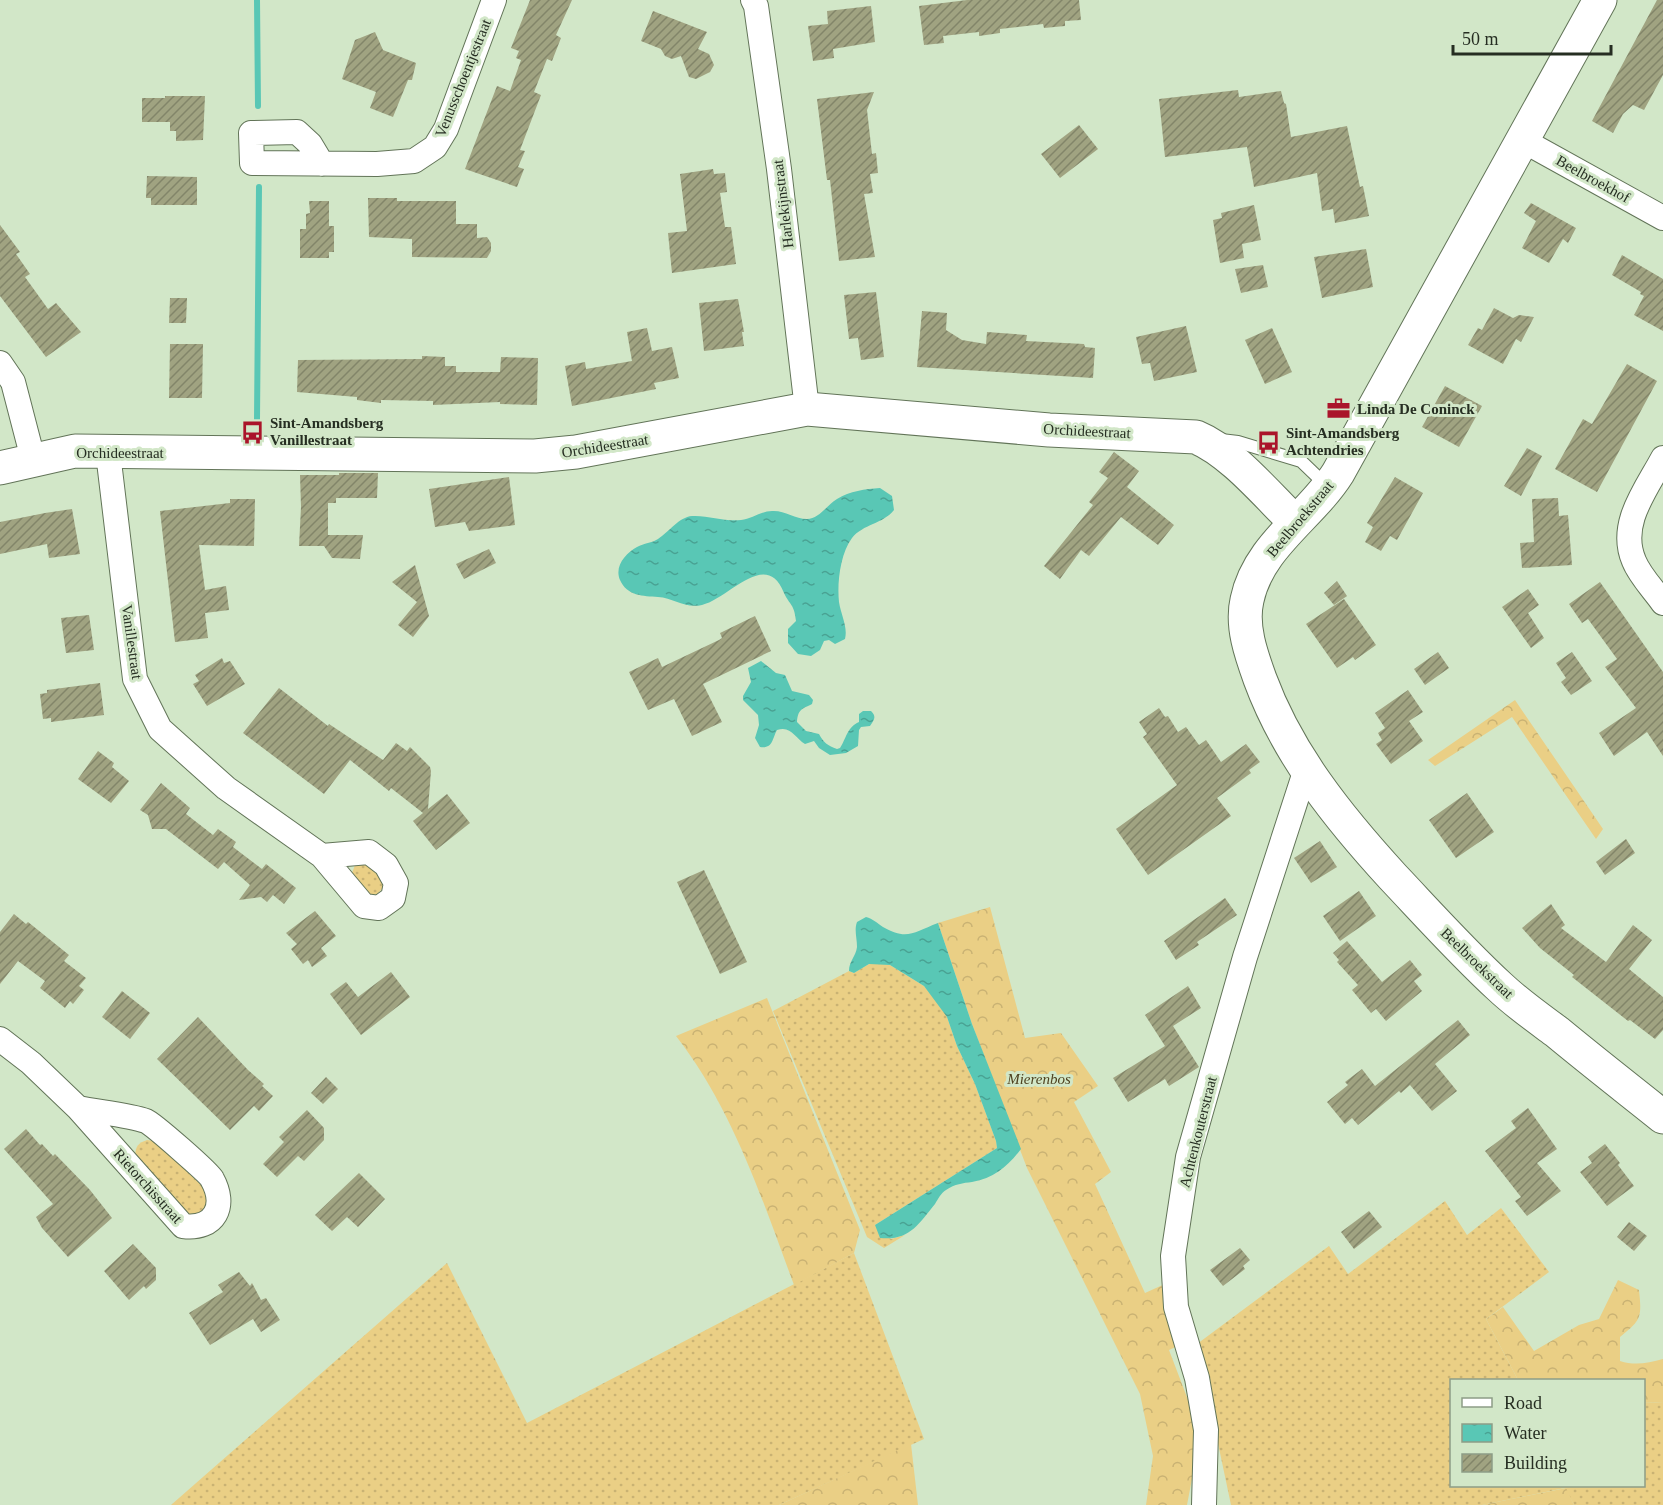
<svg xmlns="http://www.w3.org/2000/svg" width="1663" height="1505" font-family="Georgia,serif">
<defs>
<pattern id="grass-dots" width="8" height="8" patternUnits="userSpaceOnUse" patternTransform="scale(1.5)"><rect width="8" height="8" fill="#eacf85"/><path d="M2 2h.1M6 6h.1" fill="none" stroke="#c9b273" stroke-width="1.8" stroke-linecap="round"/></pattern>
<pattern id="forest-crowns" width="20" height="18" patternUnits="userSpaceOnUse" patternTransform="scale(1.5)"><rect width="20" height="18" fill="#eacf85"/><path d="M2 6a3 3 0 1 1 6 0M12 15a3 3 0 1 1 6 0" fill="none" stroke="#c9b273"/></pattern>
<pattern id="water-ripples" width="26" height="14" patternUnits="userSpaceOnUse" patternTransform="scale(1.5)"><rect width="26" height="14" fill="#59c7b5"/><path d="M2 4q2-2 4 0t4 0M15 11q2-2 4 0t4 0" fill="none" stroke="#49a293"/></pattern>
<pattern id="building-hatch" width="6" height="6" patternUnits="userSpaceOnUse" patternTransform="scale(1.5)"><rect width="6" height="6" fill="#a0a381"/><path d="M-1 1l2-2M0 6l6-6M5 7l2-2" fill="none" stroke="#828569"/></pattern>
</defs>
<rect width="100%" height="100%" fill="#d2e7c8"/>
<g fill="url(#grass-dots)">
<polygon points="363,861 381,877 383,888 377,894 369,895 352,873 355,865"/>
<polygon points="879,963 890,965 924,986 940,1005 947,1017 957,1046 975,1084 996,1141 997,1148 875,1225 891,1239 905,1235 884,1248 867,1237 773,1011 849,971 854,973 869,964"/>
<path d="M 147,1140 L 154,1141 L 161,1146 L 203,1187 L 210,1201 L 201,1214 L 189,1216 L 135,1155 C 136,1146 138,1143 147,1140 Z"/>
<polygon points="1445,1201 1467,1235 1501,1208 1549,1272 1486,1319 1518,1380 1452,1380 1452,1486 1644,1486 1644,1402 1663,1403 1663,1505 1574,1505 1565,1488 1482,1505 1231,1505 1197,1344 1329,1246 1348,1274"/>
<polygon points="854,1253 924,1439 779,1505 171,1505 447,1263 527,1423"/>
</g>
<g fill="url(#forest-crowns)">
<polygon points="1515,700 1603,829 1596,839 1512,717 1435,766 1428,760"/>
<polygon points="990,907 1025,1038 1061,1033 1098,1086 1074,1102 1111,1172 1095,1184 1145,1293 1167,1283 1182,1344 1169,1350 1193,1413 1196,1458 1187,1505 1146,1505 1153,1456 1140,1394 1027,1168 972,1024 938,923"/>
<path d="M 767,998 L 860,1230 L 854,1253 L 794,1285 C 762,1199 733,1109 676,1036 Z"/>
<path d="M 1618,1280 L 1639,1290 C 1642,1318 1641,1320 1620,1337 L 1620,1361 C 1635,1366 1648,1363 1663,1359 L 1663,1403 L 1644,1402 L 1644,1380 L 1518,1380 L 1486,1319 L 1503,1307 L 1534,1351 L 1579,1325 L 1599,1319 Z"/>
<polygon points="911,1444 918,1505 779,1505"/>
<polygon points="1566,1488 1574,1505 1482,1505"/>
</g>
<g fill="url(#water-ripples)">
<path d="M 880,488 L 892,496 L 894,510 C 883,524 863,524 852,538 C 840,554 837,584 839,602 C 841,615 848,627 845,639 L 835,644 L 829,640 L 824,641 L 820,650 L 811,656 L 798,654 L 788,643 L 788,629 L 796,621 C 794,603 790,606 784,593 C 766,548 729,599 702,605 C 685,609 674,598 658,597 C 643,596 627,596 620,580 C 614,566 626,553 637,547 C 644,543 652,543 658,539 C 669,532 679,517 692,516 C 708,515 725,522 741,520 C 752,519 761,511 772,511 C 784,510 795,519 807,519 C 819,519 827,505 837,499 C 850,491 865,489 880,488 Z"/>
<path d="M 761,661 L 776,673 L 785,675 L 792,691 L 809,695 L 813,700 L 812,704 C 802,709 798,709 797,722 L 806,731 L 819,734 C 823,742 828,746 837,749 L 840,748 C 846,739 847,727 859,722 L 859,714 L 863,711 L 871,711 C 877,717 874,720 870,726 L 861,727 L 859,730 L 858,746 L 846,753 L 830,755 L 819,748 L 814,741 L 805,744 C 795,738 791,725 777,730 C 772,739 773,749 760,747 L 755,738 L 759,725 L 758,715 L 743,700 L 743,696 L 751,682 L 748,668 Z"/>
<path d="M 866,917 C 873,919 877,923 883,927 C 907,941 914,932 938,923 L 972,1024 L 1021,1149 C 1008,1166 995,1178 972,1182 C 963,1183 955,1184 946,1190 C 941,1193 938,1199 935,1204 C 918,1225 909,1241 880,1238 L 875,1225 L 997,1148 L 996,1141 L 975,1084 L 957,1046 L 947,1017 L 924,986 L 890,965 L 869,964 L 854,973 L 849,971 C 849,961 856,956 857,947 C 857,938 854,930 857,922 Z"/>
</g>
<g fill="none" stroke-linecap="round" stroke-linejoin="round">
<g stroke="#59c7b5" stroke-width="6">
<polyline points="257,0 258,106"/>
<polyline points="257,420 259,187"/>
</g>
</g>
<g fill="url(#building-hatch)">
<polygon points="530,0 572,0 556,35 561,38 552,61 547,59 534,92 541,95 520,150 525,151 518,167 524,169 517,187 465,169 497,86 510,91 521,60 516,58 519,51 511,48"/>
<polygon points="967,0 1079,0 1081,20 1065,21 1065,26 1044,28 1043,24 1000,29 1000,33 979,36 979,32 943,36 944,43 924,45 919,6"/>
<polygon points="1657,0 1663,0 1663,75 1644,110 1633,105 1623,114 1613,133 1592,121"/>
<polygon points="871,6 875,42 833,49 834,58 813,61 808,26 828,24 827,11"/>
<polygon points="653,11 707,32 698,49 709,54 714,65 710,72 696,79 689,77 681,56 672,59 665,56 661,49 641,41"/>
<polygon points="375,32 383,50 416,63 412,80 408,80 393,117 370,108 376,92 342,79 355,40"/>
<polygon points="1238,90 1239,97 1281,91 1284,103 1286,104 1291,137 1347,126 1360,187 1363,186 1369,216 1335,223 1333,209 1322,211 1317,173 1254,187 1247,147 1165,157 1159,99"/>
<polygon points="874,92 867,110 872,154 876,153 878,173 870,174 873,193 864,194 875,257 839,261 830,180 827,180 817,99"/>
<polygon points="165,96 205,96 203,140 176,141 176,131 170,131 170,122 142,122 142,98 165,98"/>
<polygon points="1079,125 1098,149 1060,178 1041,154"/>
<polygon points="713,169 714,174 725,173 727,192 720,193 725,227 731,227 736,264 672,273 668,233 687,231 680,174"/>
<polygon points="147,176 197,177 197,205 151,205 151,198 146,198"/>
<polygon points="368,198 397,198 397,201 456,201 456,224 477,224 477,238 487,237 491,243 491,251 487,258 412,257 412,239 369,237"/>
<polygon points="309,201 329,201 329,226 334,226 334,252 329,252 329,258 300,258 300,229 306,229 306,214 310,213"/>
<polygon points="1531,203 1576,228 1568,243 1563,239 1549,263 1522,248 1536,221 1524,213"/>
<polygon points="1254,205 1261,240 1242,244 1244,258 1220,263 1213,220 1222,218 1221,213"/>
<polygon points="0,225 20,252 16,254 30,274 25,277 48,309 56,303 81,332 46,357 0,296"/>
<polygon points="1366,249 1373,287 1322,298 1314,257"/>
<polygon points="1622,255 1663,279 1663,331 1634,315 1644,296 1640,294 1641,292 1612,275"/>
<polygon points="1263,265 1268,287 1241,293 1235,269"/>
<polygon points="876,292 884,357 861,360 858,338 849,339 844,295"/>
<polygon points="170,298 187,298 186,323 169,323"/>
<polygon points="738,299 744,332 742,332 744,346 704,351 699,303"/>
<polygon points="1494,308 1513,318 1519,315 1534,317 1521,342 1516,339 1503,364 1468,345 1478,328 1482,330"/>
<polygon points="922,311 947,313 946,330 962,340 986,344 987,332 1027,335 1026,341 1084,344 1085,347 1095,348 1093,378 917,367"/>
<polygon points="1186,326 1197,372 1154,381 1150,363 1142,364 1136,337"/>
<polygon points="647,328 652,351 672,347 679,378 654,383 656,389 572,406 565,366 585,362 586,369 632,361 627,332"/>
<polygon points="1272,328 1292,372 1265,384 1245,340"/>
<polygon points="170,344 203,344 202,398 169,398"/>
<polygon points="422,356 445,357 445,366 456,366 456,372 500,372 501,357 538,358 537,405 500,404 500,402 433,405 433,401 381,400 381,403 357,400 357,397 297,392 298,360 422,359"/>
<polygon points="1627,364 1657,381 1597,492 1555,469 1583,419 1592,424"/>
<polygon points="1445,386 1482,406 1459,447 1422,427"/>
<polygon points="1527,448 1542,456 1521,496 1504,486"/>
<polygon points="1114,452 1139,471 1127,487 1174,525 1158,545 1121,517 1089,556 1081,550 1060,579 1044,566 1093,505 1089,502 1108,478 1099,472"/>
<polygon points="339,473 378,473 377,498 336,498 336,503 328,503 328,535 363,535 360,559 332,558 324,546 299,546 301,507 300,475 339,475"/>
<polygon points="509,477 515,525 469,531 465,522 435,527 429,489"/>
<polygon points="1395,477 1423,493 1397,540 1390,536 1381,551 1365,542 1373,527 1367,523"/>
<polygon points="1558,498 1559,516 1568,515 1572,565 1522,568 1520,543 1534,542 1532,499"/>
<polygon points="230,499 255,499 254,546 199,545 205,590 226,586 229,610 205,613 208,638 175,642 160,511 230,503"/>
<polygon points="72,509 80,554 49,558 47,544 0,554 0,522 45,513"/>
<polygon points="489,549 496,563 464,579 456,564"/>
<polygon points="415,565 429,616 413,637 398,625 417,602 392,582"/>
<polygon points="1337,581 1347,596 1334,605 1324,593"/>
<polygon points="1600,582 1663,672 1663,756 1647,732 1614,756 1599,733 1636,708 1605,667 1617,659 1588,619 1582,623 1569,604"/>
<polygon points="1528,589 1539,605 1528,613 1544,638 1531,648 1502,607"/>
<polygon points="1344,599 1376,645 1355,660 1353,657 1337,668 1306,624"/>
<polygon points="89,615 94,650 66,653 61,618"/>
<polygon points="755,616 771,651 703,684 722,722 692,736 674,699 648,710 629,672 658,658 662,667 719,640 722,638 720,633"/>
<polygon points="1438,652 1449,668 1425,685 1414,669"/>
<polygon points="1572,652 1592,681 1571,695 1561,682 1566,678 1556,663"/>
<polygon points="222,658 224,663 230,661 245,684 207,706 193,684 199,681 195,675"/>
<polygon points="100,683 104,715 51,722 51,718 43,719 40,694 47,693 47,690"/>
<polygon points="279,688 328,726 329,724 383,760 396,743 407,751 410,747 430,767 431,771 428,809 447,794 470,823 436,850 413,821 423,813 391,788 389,791 350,760 324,794 243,733"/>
<polygon points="1408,690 1423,712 1409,721 1423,741 1391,764 1376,744 1382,740 1378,733 1385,728 1375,713"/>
<polygon points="1159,708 1165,717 1168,716 1178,732 1186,727 1199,745 1206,740 1221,762 1246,744 1260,762 1249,770 1251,773 1217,798 1231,816 1148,875 1116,829 1177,785 1143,737 1147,734 1139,722"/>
<polygon points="98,751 114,763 112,767 129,781 111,803 78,779"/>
<polygon points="161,783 190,808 186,814 213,835 218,829 236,842 233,847 262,869 266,864 296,888 284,904 273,895 267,902 261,897 239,900 250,885 224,862 218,869 166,829 152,829 148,815 140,810"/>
<polygon points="1467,793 1494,832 1456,858 1429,820"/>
<polygon points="1626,839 1635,853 1605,875 1596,862"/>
<polygon points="1320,841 1337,867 1311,883 1294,858"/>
<polygon points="704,870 747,962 720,974 677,882"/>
<polygon points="1359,891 1376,916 1340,941 1323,916"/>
<polygon points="1225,898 1237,915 1197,942 1199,945 1176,960 1164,941"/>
<polygon points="1551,904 1565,925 1561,928 1606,962 1633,925 1652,940 1629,969 1663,997 1663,1030 1655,1039 1630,1020 1628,1021 1572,977 1574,975 1540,948 1522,928"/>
<polygon points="315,911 336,936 321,948 327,956 312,967 308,960 303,964 291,949 297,944 286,933"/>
<polygon points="14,914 26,924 28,922 69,955 64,961 86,978 79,986 84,990 73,1004 70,1001 65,1008 40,988 45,981 18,961 0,984 0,932"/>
<polygon points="1347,941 1382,982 1410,960 1422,975 1414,981 1422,991 1386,1021 1376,1009 1371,1013 1352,990 1358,985 1337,962 1339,960 1333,953"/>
<polygon points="391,972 410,997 361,1035 330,994 346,982 358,997"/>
<polygon points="1188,986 1201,1008 1173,1026 1199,1067 1169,1086 1165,1079 1128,1102 1113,1078 1165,1046 1145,1015"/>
<polygon points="122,991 150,1013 130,1039 102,1017"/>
<polygon points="198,1017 248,1070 264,1084 262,1086 273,1096 259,1111 254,1106 230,1130 157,1059"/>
<polygon points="1458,1020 1470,1035 1435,1064 1457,1091 1432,1111 1410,1085 1401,1093 1399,1091 1358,1125 1352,1118 1345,1124 1327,1102 1348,1085 1345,1082 1362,1069 1375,1086"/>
<polygon points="326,1077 338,1089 323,1104 311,1093"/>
<polygon points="1528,1108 1557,1149 1537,1163 1561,1191 1527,1216 1515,1201 1521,1197 1485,1151 1516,1128 1511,1121"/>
<polygon points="307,1110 324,1128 324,1140 304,1161 298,1156 277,1177 263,1164 284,1142 279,1137"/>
<polygon points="26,1129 40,1145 42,1144 53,1156 55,1154 90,1190 112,1218 68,1257 42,1228 36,1217 53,1204 4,1149"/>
<polygon points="1605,1144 1620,1163 1618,1165 1634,1186 1607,1206 1580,1172 1592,1163 1588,1157"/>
<polygon points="359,1173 385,1199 358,1227 347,1217 332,1231 315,1215"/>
<polygon points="1369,1211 1382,1227 1354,1249 1341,1232"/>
<polygon points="1629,1222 1647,1236 1634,1251 1617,1237"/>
<polygon points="133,1244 156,1268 156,1280 146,1289 144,1286 129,1300 104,1271"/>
<polygon points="1240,1248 1250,1260 1243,1266 1245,1269 1223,1286 1210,1270"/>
<polygon points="239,1272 250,1286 252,1283 261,1300 266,1298 280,1320 261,1332 253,1319 210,1345 189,1313 223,1292 218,1285"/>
</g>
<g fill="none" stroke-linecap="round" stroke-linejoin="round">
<defs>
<polyline id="lane" points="1221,440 1238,442 1301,461 1328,487"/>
<g id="street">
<polyline points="753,0 756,6 779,169 807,409"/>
<polyline points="1522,140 1663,218"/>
<polyline points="322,164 310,144 297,132 251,133 252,163 377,164 414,161 435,147 446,129 494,0"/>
<polyline points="0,363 13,382 33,459"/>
<polyline points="108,453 135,679 160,729 226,788 322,856 364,906 379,908 393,898 396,883 386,865 369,852 322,856"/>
<path d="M 1663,458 C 1646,490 1618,524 1634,561 C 1640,576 1654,590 1663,603"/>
<path d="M 0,1039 L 31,1063 L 78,1108 L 183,1226 C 215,1230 227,1206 212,1179 C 209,1173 153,1124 146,1121 C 129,1115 97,1112 78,1108"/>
<polyline points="1204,1505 1206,1430 1197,1378 1176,1307 1173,1256 1188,1157 1245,957 1306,769"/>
</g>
<g id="secondary">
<path d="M 1600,0 L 1338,473 C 1311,516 1258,546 1247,600 C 1241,626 1251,654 1260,679 C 1288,755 1339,818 1393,877 C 1428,914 1462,952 1500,987 C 1518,1004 1538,1018 1557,1032 C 1592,1061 1628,1089 1663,1117"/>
<path d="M 0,468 L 75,451 L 535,456 L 576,452 L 807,409 L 1049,430 L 1196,437 C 1232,452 1267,495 1295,522"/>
</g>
</defs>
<use href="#lane" stroke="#627458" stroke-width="14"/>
<use href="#street" stroke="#627458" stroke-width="26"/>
<use href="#secondary" stroke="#627458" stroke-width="35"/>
<use href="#lane" stroke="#fff" stroke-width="12"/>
<use href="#street" stroke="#fff" stroke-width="24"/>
<use href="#secondary" stroke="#fff" stroke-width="33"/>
</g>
<defs>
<symbol id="office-bare" viewBox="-9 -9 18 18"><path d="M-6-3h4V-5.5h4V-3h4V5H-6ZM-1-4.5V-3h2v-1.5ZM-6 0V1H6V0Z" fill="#aa142a" stroke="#d2e7c8" stroke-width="2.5" paint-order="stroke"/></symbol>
<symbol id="bus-bare" viewBox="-9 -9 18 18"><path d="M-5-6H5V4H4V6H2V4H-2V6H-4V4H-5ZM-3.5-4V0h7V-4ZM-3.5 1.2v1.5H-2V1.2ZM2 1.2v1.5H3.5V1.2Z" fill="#aa142a" stroke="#d2e7c8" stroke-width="2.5" paint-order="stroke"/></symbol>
</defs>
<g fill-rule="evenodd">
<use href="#office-bare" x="1322" y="392" width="33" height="33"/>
<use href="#bus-bare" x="236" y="416" width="33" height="33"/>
<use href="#bus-bare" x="1252" y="426" width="33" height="33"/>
</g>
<g text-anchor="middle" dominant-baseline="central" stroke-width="6" stroke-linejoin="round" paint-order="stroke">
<g font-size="15" fill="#262e22" stroke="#d2e7c8">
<text transform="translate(463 78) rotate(-68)">Venusschoentjestraat</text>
<text transform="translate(1593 179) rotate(29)">Beelbroekhof</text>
<text transform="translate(783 204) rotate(-97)">Harlekijnstraat</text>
<text transform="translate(1087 431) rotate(3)">Orchideestraat</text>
<text transform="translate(605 446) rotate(-9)">Orchideestraat</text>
<text x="120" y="453">Orchideestraat</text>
<text transform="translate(1300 519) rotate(-50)">Beelbroekstraat</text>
<text transform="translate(132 642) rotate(82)">Vanillestraat</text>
<text transform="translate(1477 963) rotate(44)">Beelbroekstraat</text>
<text transform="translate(1198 1132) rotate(-76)">Achtenkouterstraat</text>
<text transform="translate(148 1186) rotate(48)">Rietorchisstraat</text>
</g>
<g font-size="15" font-weight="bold" fill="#262e22" stroke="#d2e7c8" text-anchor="start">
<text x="1357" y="409">Linda De Coninck</text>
<text x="270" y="423">Sint-Amandsberg<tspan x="270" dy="17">Vanillestraat</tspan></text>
<text x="1286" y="433">Sint-Amandsberg<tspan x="1286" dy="17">Achtendries</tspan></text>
</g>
<g font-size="15" font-style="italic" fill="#4e411f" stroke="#d2e7c8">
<text x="1039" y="1079">Mierenbos</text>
</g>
</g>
<rect x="1450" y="1379" width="195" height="108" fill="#d2e7c8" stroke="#8d9d86" stroke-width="1.5"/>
<rect x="1462" y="1398" width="30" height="9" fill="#ffffff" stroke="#8d9d86" stroke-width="1.5"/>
<text x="1504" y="1409" font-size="18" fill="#262e22">Road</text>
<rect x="1462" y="1424" width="30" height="18" fill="url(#water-ripples)" stroke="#8d9d86" stroke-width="1.5"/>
<text x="1504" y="1439" font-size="18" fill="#262e22">Water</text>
<rect x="1462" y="1454" width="30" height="18" fill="url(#building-hatch)" stroke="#8d9d86" stroke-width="1.5"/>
<text x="1504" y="1469" font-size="18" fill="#262e22">Building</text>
<path d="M1453 45v9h158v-9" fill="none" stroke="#262e22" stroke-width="3"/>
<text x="1462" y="45" font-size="18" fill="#262e22" stroke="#d2e7c8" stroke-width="4.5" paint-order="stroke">50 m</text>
</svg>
